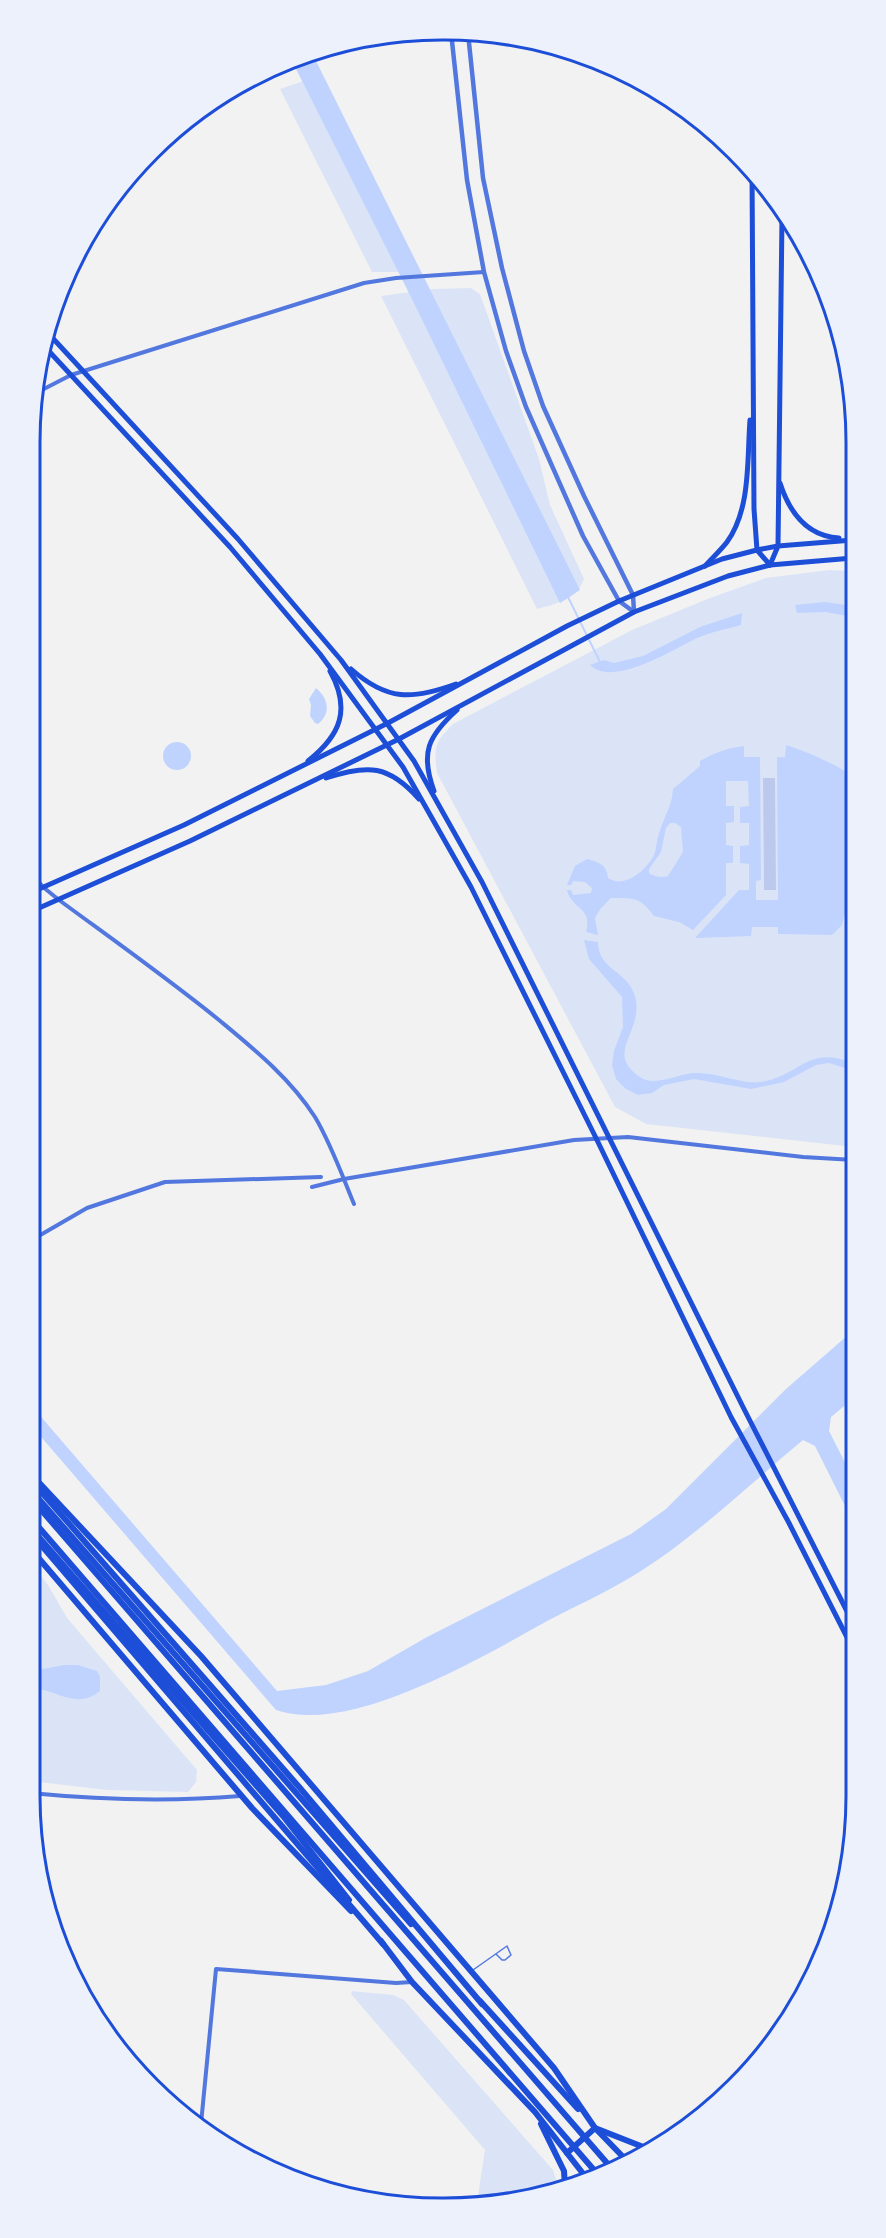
<svg xmlns="http://www.w3.org/2000/svg" width="886" height="2238" font-family="'Source Sans 3',sans-serif">
<rect width="100%" height="100%" fill="#f2f2f2"/>
<g fill="#dbe4f7">
<polygon points="303,81 399,272 372,272 280,89"/>
<path d="M 471,288 L 480,294 L 539,459 L 550,505 L 584,579 C 577,599 557,604 537,609 L 381,296 L 432,289 Z"/>
<path d="M 829,570 L 853,571 L 854,1147 L 646,1124 L 615,1107 L 437,773 C 434,746 434,743 453,724 L 632,630 L 710,598 L 766,578 Z"/>
<polygon points="30,1562 48,1585 67,1618 197,1770 196,1782 188,1792 107,1790 30,1781"/>
<polygon points="352,1991 393,1995 404,2000 553,2170 559,2189 524,2200 477,2202 485,2150 351,1994"/>
</g>
<g fill="#bfd3fe" fill-rule="evenodd">
<polygon points="312,53 580,590 560,603 411,297 292,61"/>
<polygon points="825,602 853,606 853,617 825,612 797,613 795,605"/>
<path d="M 742,613 L 741,625 C 727,629 711,632 697,638 C 674,649 613,688 590,665 L 604,660 L 614,663 L 643,656 L 700,627 Z"/>
<path d="M 316,688 C 328,698 332,713 318,724 L 315,723 L 310,716 L 311,705 L 309,699 Z"/>
<circle cx="177" cy="756" r="14"/>
<path d="M 786,745 C 807,752 837,764 853,777 L 854,899 L 847,903 L 842,925 L 832,935 L 778,934 L 778,927 L 752,927 L 751,936 L 695,938 L 739,890 L 749,890 L 749,864 L 740,863 L 740,846 L 749,845 L 749,823 L 740,823 L 740,807 L 749,806 L 748,781 L 726,781 L 726,806 L 734,806 L 734,822 L 726,823 L 726,845 L 733,846 L 733,863 L 726,863 L 726,895 L 693,930 L 679,922 L 654,916 C 640,897 634,898 611,898 L 601,908 L 595,918 L 598,935 L 586,932 C 593,907 571,909 567,890 L 571,890 L 573,895 L 591,893 L 592,888 L 585,882 L 573,881 L 571,885 L 567,885 L 575,866 L 587,859 C 599,862 607,865 608,878 C 624,889 645,871 653,857 C 657,850 656,841 659,834 C 663,818 672,807 673,789 L 700,766 L 700,761 C 714,753 727,748 744,746 L 744,757 L 760,757 L 761,880 L 756,881 L 756,900 L 778,900 L 777,757 L 785,757 ZM 670,823 L 675,823 L 681,827 L 683,852 L 668,876 C 661,878 655,877 649,873 L 649,869 L 661,852 L 666,828 Z"/>
<path d="M 584,940 L 598,942 C 598,970 627,970 635,996 C 643,1024 618,1044 626,1062 C 629,1069 639,1078 646,1080 C 661,1084 681,1073 696,1073 C 718,1072 738,1084 760,1082 C 800,1077 807,1043 854,1064 L 854,1077 L 845,1068 L 829,1063 L 816,1065 L 784,1082 L 751,1089 L 694,1079 L 664,1085 L 652,1093 L 638,1095 L 626,1089 L 616,1079 L 612,1065 L 614,1051 L 623,1027 L 622,997 L 589,959 Z"/>
<path d="M 855,1329 L 855,1397 L 831,1417 L 829,1431 L 855,1482 L 855,1526 L 815,1446 L 803,1440 C 751,1483 701,1532 644,1569 C 615,1588 582,1603 551,1619 C 485,1655 351,1736 276,1710 L 30,1424 L 30,1404 L 277,1691 L 326,1685 L 368,1671 L 427,1637 L 631,1534 L 666,1509 L 786,1389 Z"/>
<path d="M 30,1665 L 43,1669 L 64,1665 L 78,1665 L 97,1671 L 100,1677 L 100,1691 C 76,1711 55,1688 30,1688 Z"/>
</g>
<g fill="none" stroke-linecap="round" stroke-linejoin="round">
<polyline stroke="#bfd3fe" stroke-width="2" points="567,595 600,662"/>
</g>
<polygon fill="#bdc9ec" points="763,778 775,778 776,890 764,890"/>
<g fill="none" stroke-linecap="round" stroke-linejoin="round">
<polyline stroke="#5277de" stroke-width="1.5" points="473,1970 507,1946 511,1955 505,1960 502,1960 496,1954"/>
<g stroke="#5277de" stroke-width="4">
<polyline points="38,392 71,375 364,283 396,278 484,272"/>
<path d="M 30,871 L 43,887 L 59,900 C 112,939 167,978 219,1020 C 254,1049 290,1078 315,1117 C 331,1144 342,1175 354,1204"/>
<polyline points="312,1187 344,1179 574,1140 628,1137 803,1157 854,1160"/>
<polyline points="30,1241 87,1208 165,1182 321,1177"/>
<path d="M 30,1793 C 102,1800 168,1802 240,1796"/>
<polyline points="201,2124 216,1969 396,1983 412,1982"/>
</g>
<g stroke="#5277de" stroke-width="4.5">
<polyline points="451,32 467,180 484,272 506,351 526,407 583,536 619,601 634,612"/>
<polyline points="468,33 483,178 502,268 524,351 543,406 584,496 633,595 634,612"/>
</g>
<g stroke="#1d4ed8" stroke-width="5">
<polyline points="752,169 754,509 757,550 770,565"/>
<polyline points="48,333 238,539 341,660 414,761 482,882 744,1409 856,1629"/>
<polyline points="46,348 230,547 320,654 403,767 471,887 596,1138 731,1417 789,1523 856,1655"/>
<path d="M 780,483 C 789,511 806,536 839,538"/>
<polyline points="770,565 778,546 782,217"/>
<path d="M 705,566 C 712,558 721,550 727,542 C 751,509 747,459 750,420"/>
<path d="M 351,669 C 387,701 412,700 456,684"/>
<path d="M 308,761 C 341,735 351,709 330,671"/>
<path d="M 326,778 C 368,764 389,765 419,799"/>
<path d="M 434,791 C 420,753 428,736 457,710"/>
<polyline points="30,893 184,825 388,723 567,626 619,601 722,559 757,550 778,546 853,540"/>
<polyline points="30,912 190,841 399,739 634,612 728,576 770,565 853,558"/>
</g>
<g stroke="#1d4ed8" stroke-width="6">
<polyline points="315,52 365,39"/>
<polyline points="30,1473 201,1656 554,2068 595,2128 651,2150"/>
<polyline points="30,1489 411,1924"/>
<polyline points="30,1527 283,1816 349,1900"/>
<polyline points="30,1548 252,1808 351,1911"/>
<polyline points="381,1941 412,1982 535,2112 588,2180"/>
<polyline points="480,2001 578,2109"/>
<polyline points="541,2124 564,2171 565,2187"/>
<polyline points="597,2130 628,2162"/>
<polyline points="567,2153 595,2128"/>
</g>
<g stroke="#1d4ed8" stroke-width="6">
<polyline points="30,1479 300,1788 482,2004"/>
<polyline points="30,1497 613,2170"/>
<polyline points="30,1517 600,2177"/>
<polyline points="30,1532 383,1944"/>
</g>
</g>
<path d="M0 0H886V2238H0ZM442 40H444A402 402 0 0 1 846 442V1796A402 402 0 0 1 444 2198H442A402 402 0 0 1 40 1796V442A402 402 0 0 1 442 40Z" fill="#edf1fc" fill-rule="evenodd"/>
<path fill="none" stroke="#1d4ed8" stroke-width="3" d="M442 40H444A402 402 0 0 1 846 442V1796A402 402 0 0 1 444 2198H442A402 402 0 0 1 40 1796V442A402 402 0 0 1 442 40Z"/>
</svg>
